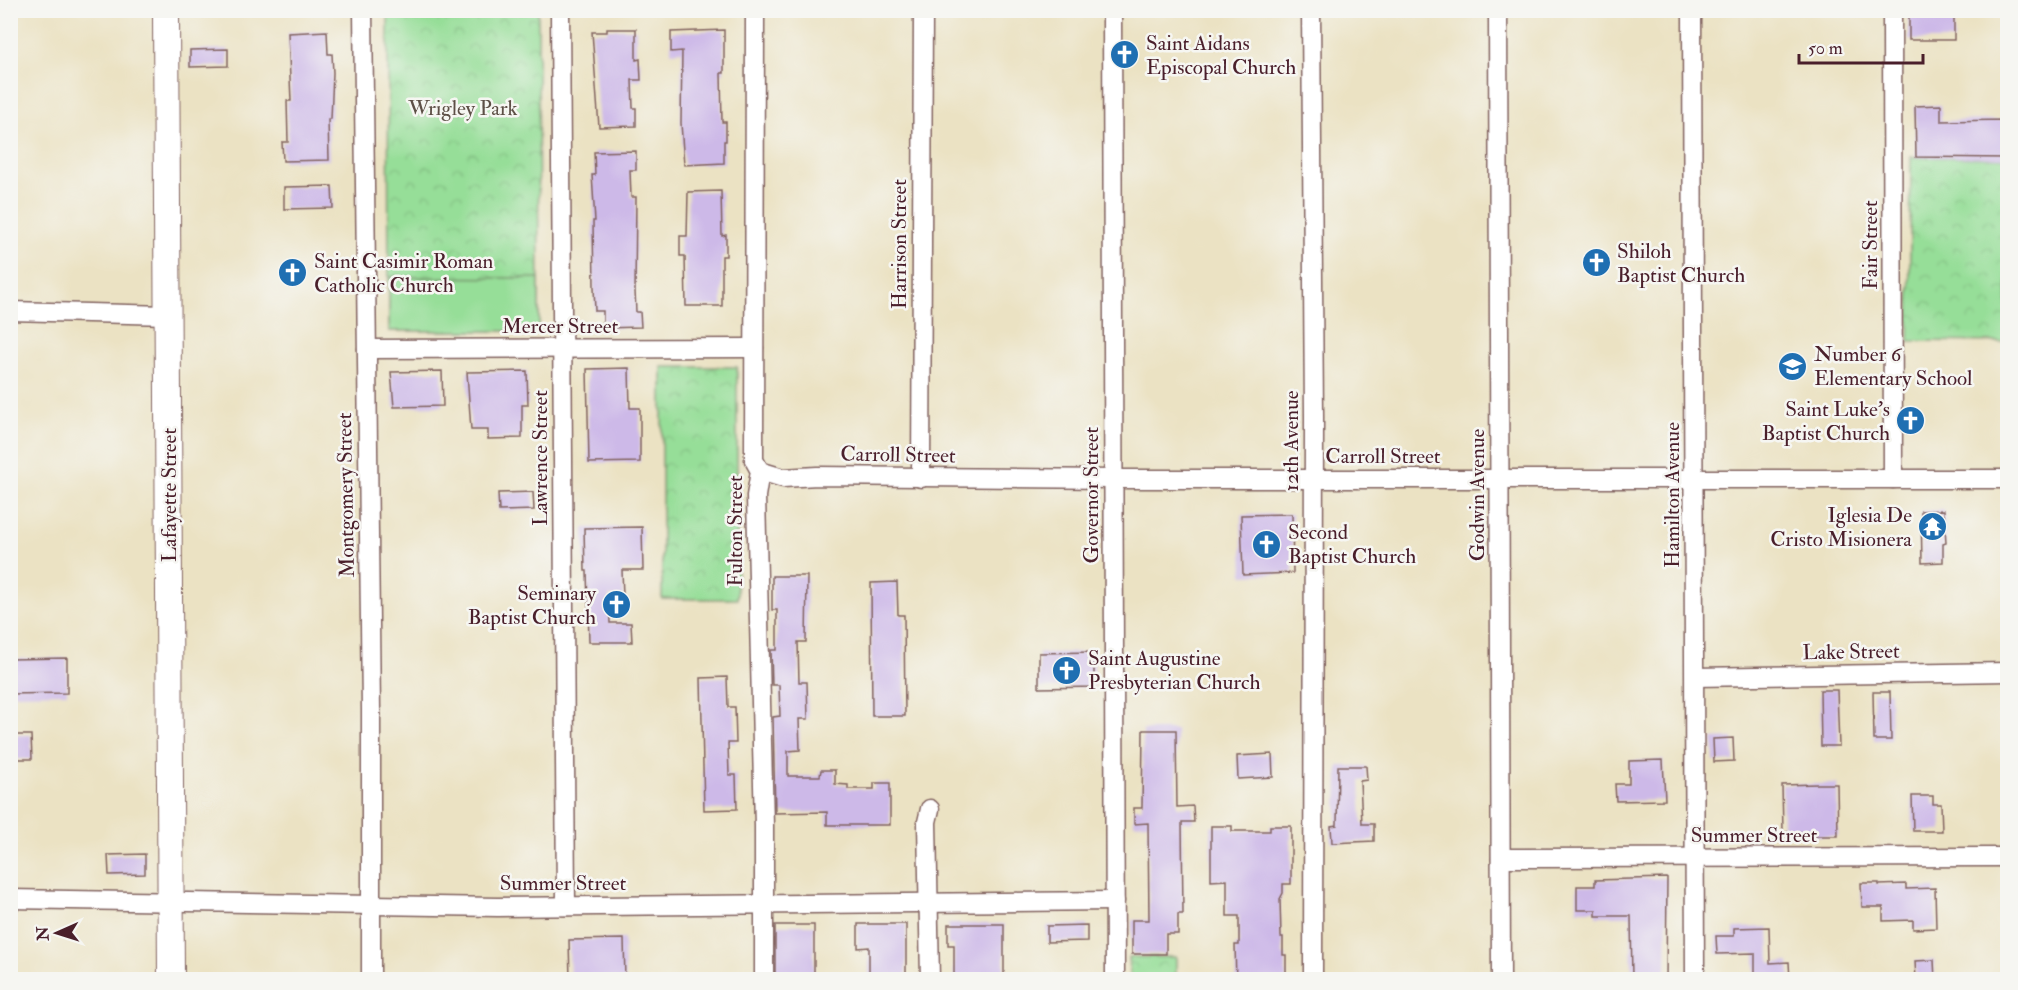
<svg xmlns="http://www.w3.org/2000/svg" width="2018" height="990" font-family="'IM FELL Double Pica',serif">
<defs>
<pattern id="park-crowns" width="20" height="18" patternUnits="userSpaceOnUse" patternTransform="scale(1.5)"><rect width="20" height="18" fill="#96de98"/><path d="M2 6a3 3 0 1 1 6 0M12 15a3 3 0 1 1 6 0" fill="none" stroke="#83be83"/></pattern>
</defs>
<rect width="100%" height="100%" fill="#f6f6f2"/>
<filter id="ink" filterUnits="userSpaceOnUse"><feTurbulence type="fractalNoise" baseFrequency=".0167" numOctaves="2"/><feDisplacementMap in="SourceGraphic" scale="12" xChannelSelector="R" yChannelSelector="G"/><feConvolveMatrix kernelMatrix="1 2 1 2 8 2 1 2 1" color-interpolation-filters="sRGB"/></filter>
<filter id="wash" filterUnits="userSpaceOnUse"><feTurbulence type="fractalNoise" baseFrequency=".008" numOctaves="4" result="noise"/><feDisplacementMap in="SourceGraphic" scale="24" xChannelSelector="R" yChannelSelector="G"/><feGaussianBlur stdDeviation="1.35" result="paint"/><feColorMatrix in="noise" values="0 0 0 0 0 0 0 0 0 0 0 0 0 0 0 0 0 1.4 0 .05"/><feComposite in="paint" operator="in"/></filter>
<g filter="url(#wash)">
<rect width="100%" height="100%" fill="#ebe2c3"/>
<g fill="url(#park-crowns)" stroke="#707e62" stroke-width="1.5">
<polygon points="388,11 538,11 539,331 389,331"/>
<polygon points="1911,157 2007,158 2007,342 1909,341"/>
<rect x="662" y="367" width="75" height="232"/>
<polygon points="1129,957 1176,957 1176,979 1130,979"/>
</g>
<polygon fill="#96de98" stroke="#707e62" stroke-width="1.5" points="389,277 539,278 539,331 389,331"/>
<g id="blocks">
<g fill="#cdb9e8">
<rect x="1909" y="10" width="45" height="30"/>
<polygon points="607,29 636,29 636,60 640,59 641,80 632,80 633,108 636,108 636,126 599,127 592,32 607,32"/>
<polygon points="724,30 724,73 721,73 722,122 726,122 726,141 724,141 724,163 684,165 681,123 682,51 671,52 671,32"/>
<polygon points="327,31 328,54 332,54 333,73 331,119 328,119 329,160 283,161 282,142 288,142 287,101 291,101 288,33"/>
<polygon points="228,49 228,66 190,67 190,50"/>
<polygon points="1941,105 1941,121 2007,120 2007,158 1916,157 1915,106"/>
<polygon points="636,151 636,170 630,170 631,197 636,197 635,291 636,312 640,312 641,327 603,328 603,311 595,311 594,287 593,221 595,221 592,175 595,175 594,152"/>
<polygon points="332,186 333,208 284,209 284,187"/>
<polygon points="721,191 722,236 726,235 726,256 722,256 722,306 686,306 685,256 680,256 680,236 687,236 688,192"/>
<polygon points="629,368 630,408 640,408 640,462 589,463 587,369"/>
<polygon points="442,371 443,406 394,407 391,372"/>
<polygon points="527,371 528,405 522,405 522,438 488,439 488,430 471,430 467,372"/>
<polygon points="533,492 534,510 499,511 498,493"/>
<polygon points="1944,510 1946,543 1943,544 1943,562 1922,563 1921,511"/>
<polygon points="1292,514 1293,573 1243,575 1241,515"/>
<polygon points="642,527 643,570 622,570 623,596 609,596 610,623 631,623 632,642 589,642 587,571 585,571 584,528"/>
<polygon points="772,576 807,576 806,642 798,642 799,682 807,682 808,719 799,719 800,750 788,751 788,776 820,776 821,770 835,770 835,784 848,785 848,789 874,789 874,783 890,783 890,825 827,825 827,812 775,813 773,717 780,716 779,685 772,685 771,650 777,650 777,610 772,610"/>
<polygon points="897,582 898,615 904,615 905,716 872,716 871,583"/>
<polygon points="1094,652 1094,687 1039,688 1039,653"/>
<polygon points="67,658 67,693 10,694 10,659"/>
<polygon points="727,677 728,707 735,707 736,743 728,743 729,775 736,775 737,809 704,810 701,678"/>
<polygon points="1820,690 1837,690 1839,746 1821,746"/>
<polygon points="1873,692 1890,692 1891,740 1874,740"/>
<polygon points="1143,730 1176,730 1177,807 1193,806 1194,822 1182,822 1183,914 1178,914 1178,934 1166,934 1166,954 1132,954 1132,920 1149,920 1148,823 1134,824 1134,808 1142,808"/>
<polygon points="10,735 31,735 32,759 10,759"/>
<polygon points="1733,738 1734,761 1714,762 1713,739"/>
<polygon points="1272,754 1273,777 1238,779 1237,756"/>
<polygon points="1663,760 1665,800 1616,801 1615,784 1629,784 1629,761"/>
<polygon points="1338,766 1366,766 1367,780 1360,781 1362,824 1374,824 1374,841 1332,843 1331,826 1337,825"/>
<polygon points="1818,784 1837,784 1838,836 1802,836 1802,832 1783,832 1782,785"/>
<polygon points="1912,796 1933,796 1933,804 1941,804 1942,831 1913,831"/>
<polygon points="1211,826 1232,826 1232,831 1270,831 1270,826 1291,826 1291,884 1283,884 1283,893 1280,899 1281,937 1283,937 1283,955 1286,955 1286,980 1236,980 1235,945 1239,945 1239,916 1227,916 1227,880 1211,881"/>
<polygon points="145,854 145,874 109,875 108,855"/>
<polygon points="1667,878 1666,980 1632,980 1631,916 1596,916 1596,910 1577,910 1577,886 1595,886 1595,880"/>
<polygon points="1861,883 1879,883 1879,885 1906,884 1906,889 1935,888 1936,928 1913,929 1913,920 1883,921 1883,907 1862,907"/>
<polygon points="858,924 906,924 906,980 869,980 869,947 858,948"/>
<polygon points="948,924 1004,924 1004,980 954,980 954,945 948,945"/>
<rect x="775" y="925" width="39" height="55"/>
<polygon points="1087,925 1087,941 1047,942 1047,926"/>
<polygon points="1769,927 1770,963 1789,962 1790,980 1755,980 1755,953 1717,954 1716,936 1734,936 1734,928"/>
<polygon points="624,939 625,980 570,980 569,940"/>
<polygon points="1934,960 1935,980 1916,980 1915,961"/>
</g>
</g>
</g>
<g filter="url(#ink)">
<use href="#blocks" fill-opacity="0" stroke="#826360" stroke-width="1.5"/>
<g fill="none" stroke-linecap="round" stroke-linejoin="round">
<defs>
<g id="street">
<polyline points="363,10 371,710 371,980"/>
<polyline points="560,10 566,906"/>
<polyline points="755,10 754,460 760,471 756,496 764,826 764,980"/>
<polyline points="1112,10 1115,980"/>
<polyline points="1311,10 1314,416 1313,980"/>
<polyline points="1498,10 1501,980"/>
<polyline points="1692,10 1695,980"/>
<polyline points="1892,10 1893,479"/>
<polyline points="10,311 168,315"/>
<polyline points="367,349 754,348"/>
<polyline points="760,471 783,478 817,476 1113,479 2008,479"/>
<polyline points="921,478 923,10"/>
<polyline points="1695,677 2008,672"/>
<polyline points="1501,858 2008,857"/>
<polyline points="10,899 498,907 1115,901"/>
<polyline points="930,980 927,822 930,809"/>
</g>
<polyline id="secondary" points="166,10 171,980"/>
</defs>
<use href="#street" stroke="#826360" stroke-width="21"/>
<use href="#secondary" stroke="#826360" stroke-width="28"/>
<use href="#street" stroke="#fff" stroke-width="18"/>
<use href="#secondary" stroke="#fff" stroke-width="26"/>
</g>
</g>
<defs>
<symbol id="church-disc" viewBox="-11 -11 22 22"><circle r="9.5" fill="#1f6fb2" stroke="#f6f6f2"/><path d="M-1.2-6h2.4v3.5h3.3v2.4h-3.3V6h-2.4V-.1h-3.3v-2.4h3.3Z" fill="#fff"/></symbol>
<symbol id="school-disc" viewBox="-11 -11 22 22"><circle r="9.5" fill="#1f6fb2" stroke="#f6f6f2"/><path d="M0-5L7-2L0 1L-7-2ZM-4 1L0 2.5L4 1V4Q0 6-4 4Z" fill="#fff"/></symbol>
<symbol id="temple-disc" viewBox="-11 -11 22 22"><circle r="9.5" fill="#1f6fb2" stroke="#f6f6f2"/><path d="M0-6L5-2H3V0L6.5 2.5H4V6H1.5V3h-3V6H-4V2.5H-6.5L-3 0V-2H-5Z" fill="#fff"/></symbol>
</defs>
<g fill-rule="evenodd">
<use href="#church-disc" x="1108" y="38" width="33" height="33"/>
<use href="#church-disc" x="1580" y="246" width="33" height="33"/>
<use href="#church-disc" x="276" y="256" width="33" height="33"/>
<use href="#school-disc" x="1776" y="350" width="33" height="33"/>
<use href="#church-disc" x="1894" y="404" width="33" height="33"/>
<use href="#temple-disc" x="1916" y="510" width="33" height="33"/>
<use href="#church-disc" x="1250" y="528" width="33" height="33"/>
<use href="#church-disc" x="600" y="588" width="33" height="33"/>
<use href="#church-disc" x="1050" y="654" width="33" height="33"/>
</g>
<g text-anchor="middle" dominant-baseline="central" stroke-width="5" stroke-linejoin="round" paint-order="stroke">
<g font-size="21" fill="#4a1f2b" stroke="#f6f6f2" text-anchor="start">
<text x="1146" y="43">Saint Aidans<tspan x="1146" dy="24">Episcopal Church</tspan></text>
<text x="1617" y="251">Shiloh<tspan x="1617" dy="24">Baptist Church</tspan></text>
<text x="314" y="261">Saint Casimir Roman<tspan x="314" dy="24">Catholic Church</tspan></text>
<text x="1814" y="354">Number 6<tspan x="1814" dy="24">Elementary School</tspan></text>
<text x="1890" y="409" text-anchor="end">Saint Luke's<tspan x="1890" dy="24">Baptist Church</tspan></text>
<text x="1912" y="515" text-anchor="end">Iglesia De<tspan x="1912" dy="24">Cristo Misionera</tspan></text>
<text x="1288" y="532">Second<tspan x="1288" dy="24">Baptist Church</tspan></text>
<text x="596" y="593" text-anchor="end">Seminary<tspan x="596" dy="24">Baptist Church</tspan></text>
<text x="1088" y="658">Saint Augustine<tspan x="1088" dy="24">Presbyterian Church</tspan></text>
</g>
<g font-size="21" fill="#5d4f46" stroke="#f6f6f2">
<text x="463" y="108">Wrigley Park</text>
</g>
<g font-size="21" fill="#4a1f2b" stroke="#f6f6f2">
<text transform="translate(899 244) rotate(-90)">Harrison Street</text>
<text transform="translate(1870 245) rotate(-90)">Fair Street</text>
<text x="560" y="326">Mercer Street</text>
<text transform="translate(1291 441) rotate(-90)">12th Avenue</text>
<text transform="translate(898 455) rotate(1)">Carroll Street</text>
<text x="1383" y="456">Carroll Street</text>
<text transform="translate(540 458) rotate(-90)">Lawrence Street</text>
<text transform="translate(169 495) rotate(-90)">Lafayette Street</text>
<text transform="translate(346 495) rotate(-91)">Montgomery Street</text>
<text transform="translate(1091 495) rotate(-90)">Governor Street</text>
<text transform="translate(1477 495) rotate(-90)">Godwin Avenue</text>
<text transform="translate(1672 495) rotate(-90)">Hamilton Avenue</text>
<text transform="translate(735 531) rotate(-90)">Fulton Street</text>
<text transform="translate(1851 652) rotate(-1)">Lake Street</text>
<text x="1754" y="835">Summer Street</text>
<text x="563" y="883">Summer Street</text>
</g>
</g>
<rect width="2018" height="990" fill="none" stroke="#f6f6f2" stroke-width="36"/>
<g transform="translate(57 933) rotate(267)" stroke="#f6f6f2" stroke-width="4.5" paint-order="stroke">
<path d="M0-4.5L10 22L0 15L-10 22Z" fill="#4a1f2b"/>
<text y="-9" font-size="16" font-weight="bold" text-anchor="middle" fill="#4a1f2b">N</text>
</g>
<path d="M1799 54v9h124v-9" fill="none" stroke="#4a1f2b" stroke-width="3"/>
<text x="1808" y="54" font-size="18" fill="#4a1f2b" stroke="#f6f6f2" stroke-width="4.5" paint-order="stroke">50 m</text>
</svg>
